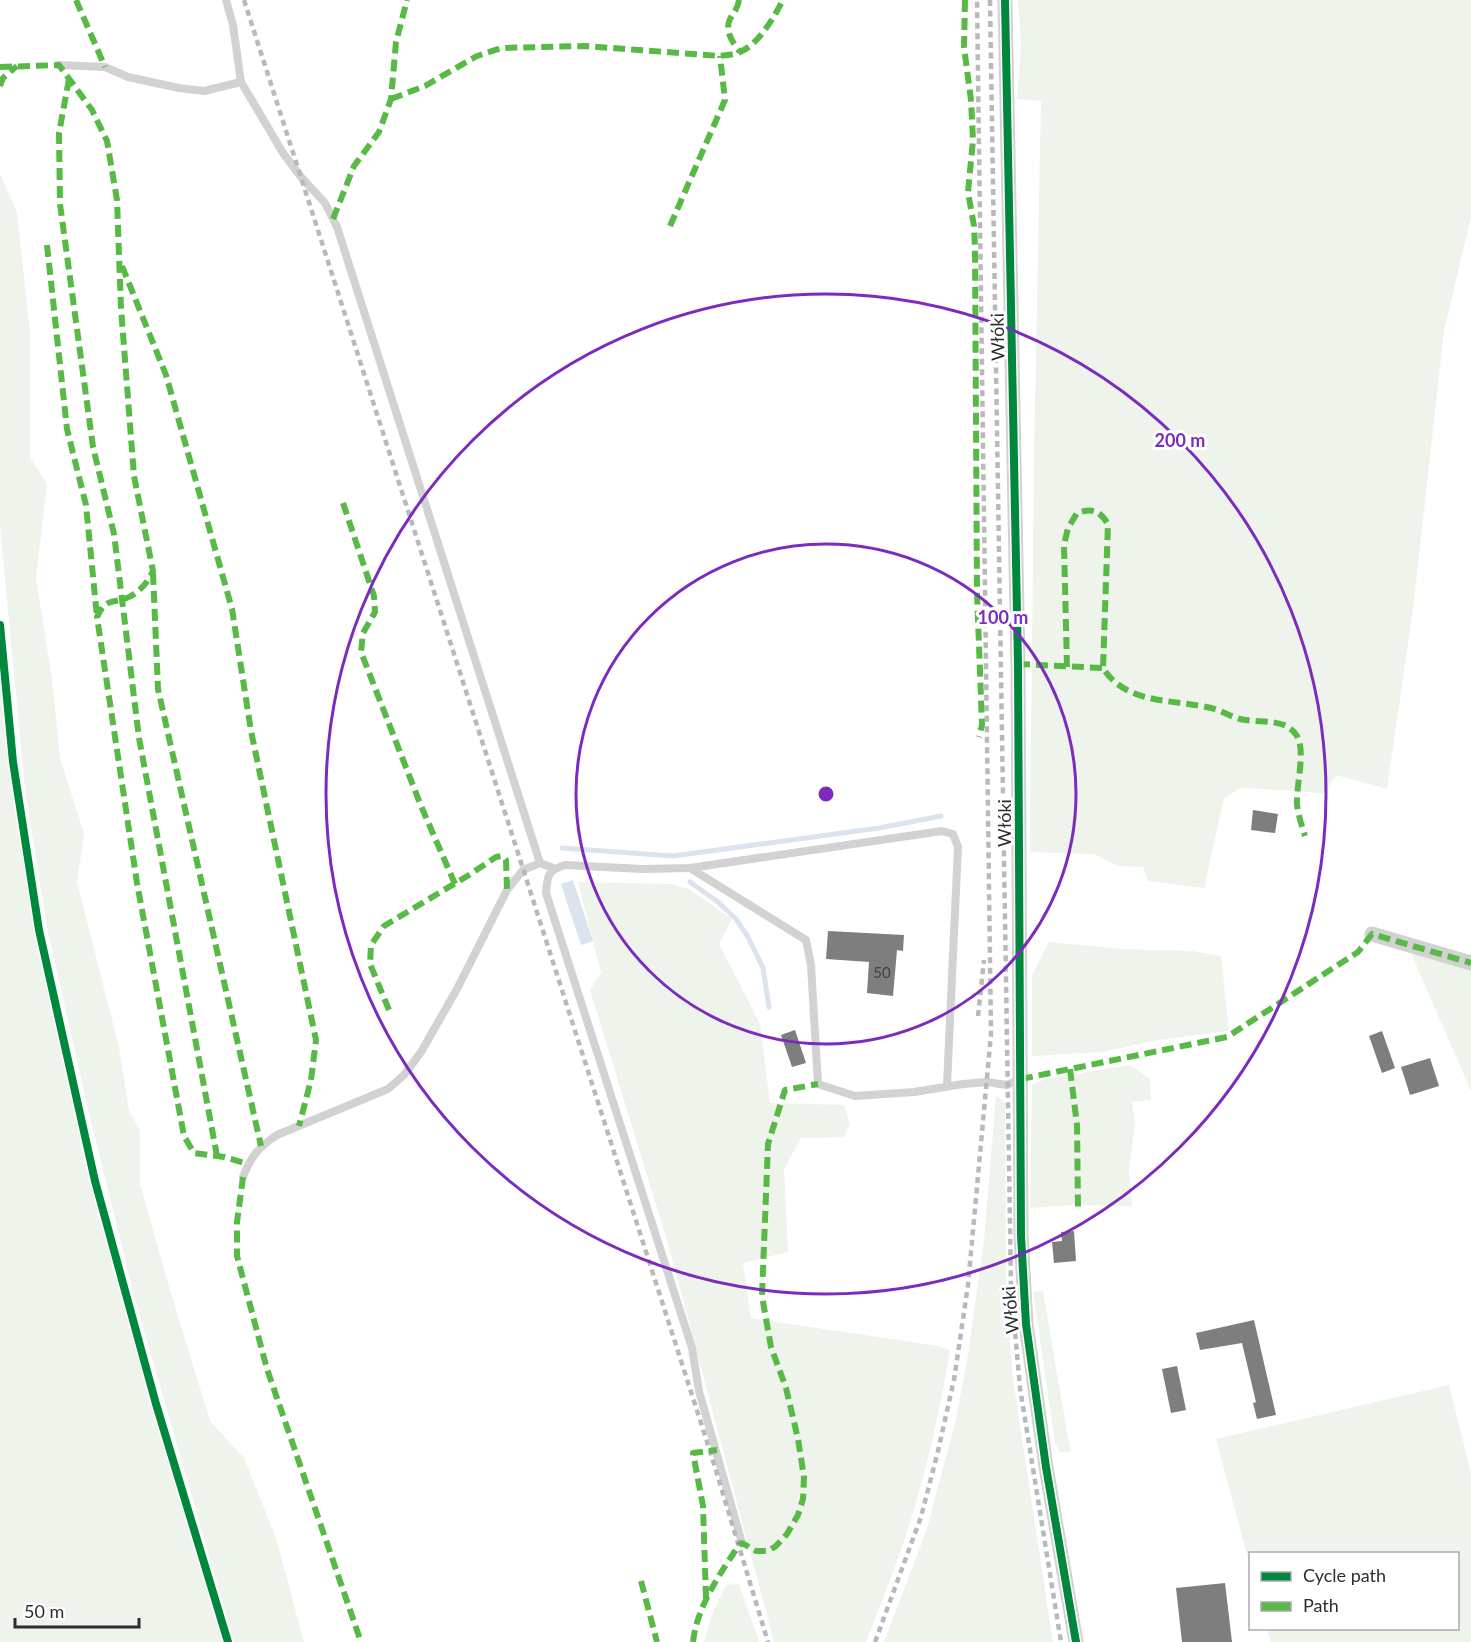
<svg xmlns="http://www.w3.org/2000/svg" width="1471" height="1642" font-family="Lato,sans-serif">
<rect width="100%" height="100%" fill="#fff"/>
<g fill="#eef3ec">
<polygon points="1018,0 1471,0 1471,217 1444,331 1413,609 1387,789 1336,775 1323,794 1301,791 1241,788 1224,798 1204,888 1148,881 1143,867 1117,866 1094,854 1030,852 1034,455 1041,101 1017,99 1021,44"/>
<polygon points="0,174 17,213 30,333 30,458 47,484 36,578 52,679 60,758 84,834 77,882 119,1047 129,1111 140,1131 140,1184 167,1280 210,1421 244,1458 276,1538 304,1642 234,1642 134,1296 87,1105 47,928 25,789 0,527"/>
<polygon points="0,668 9,762 34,932 73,1104 99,1218 149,1392 224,1642 0,1642"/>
<path d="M 578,882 L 671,884 L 689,889 L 732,919 L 719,944 L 760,1024 L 770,1103 L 844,1105 L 850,1124 L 844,1137 L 801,1138 L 784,1169 L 788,1252 L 743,1263 L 751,1318 L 938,1346 L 950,1350 C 939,1417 924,1483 902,1547 C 891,1579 878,1610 866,1642 L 774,1642 L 667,1240 L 590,990 L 601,973 Z"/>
<polygon points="1049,942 1121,949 1192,951 1221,956 1229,1031 1158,1040 1102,1052 1032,1056 1032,975"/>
<polygon points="1411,953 1471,970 1471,1091"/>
<polygon points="1129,1065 1150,1079 1151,1100 1132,1102 1135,1123 1129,1170 1132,1206 1071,1205 1030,1208 1032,1085 1045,1079"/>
<polygon points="996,1096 1005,1102 1006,1291 1013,1379 1053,1642 884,1642 927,1529 956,1419 968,1355 984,1240"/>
<polygon points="1043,1291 1069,1444 1071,1452 1060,1452 1055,1443 1033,1292"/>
<polygon points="1449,1385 1471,1473 1471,1642 1271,1642 1267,1629 1458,1628 1458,1554 1250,1554 1250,1566 1216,1439"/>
<polygon points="739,1584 759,1642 704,1642 713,1612 726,1585"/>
</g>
<polygon fill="#dae3ee" points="573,880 593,941 581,945 561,884"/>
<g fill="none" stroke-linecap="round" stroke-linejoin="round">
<g stroke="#dae3ee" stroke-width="5">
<polyline points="562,848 673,856 879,828 941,816"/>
<polyline points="690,882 718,902 736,919 748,937 763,968 769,1007"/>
</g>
</g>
<g fill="#7e7e7e">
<polygon points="1253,810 1278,814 1275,833 1251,830"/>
<polygon points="828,931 904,935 903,951 897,950 893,996 867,993 869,962 826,959"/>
<polygon points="795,1030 806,1063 792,1067 781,1035"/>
<polygon points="1382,1031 1395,1068 1382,1073 1369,1036"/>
<polygon points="1430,1058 1439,1086 1410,1095 1401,1067"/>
<polygon points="1074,1231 1076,1261 1054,1263 1052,1242 1062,1241 1061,1232"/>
<polygon points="1254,1320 1276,1415 1257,1419 1253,1403 1256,1402 1242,1343 1200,1350 1196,1333"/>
<polygon points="1177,1366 1186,1410 1171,1413 1162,1369"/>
<polygon points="1225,1583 1232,1642 1182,1642 1176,1588"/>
</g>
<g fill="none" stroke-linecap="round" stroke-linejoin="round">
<g stroke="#d2d2d2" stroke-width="8">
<polyline points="226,0 233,25 241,82 283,153 301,177 325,203 337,227 540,863"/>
<polyline points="59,65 105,67 128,77 179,88 204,91 241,82"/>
<polyline points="690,868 806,940 811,965 818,1084 855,1096 914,1092 963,1084 987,1082 1007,1085 1020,1079"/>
<path d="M 243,1177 C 251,1156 259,1147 277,1135 L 388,1089 L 404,1075 L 421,1052 L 457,989 L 507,890 L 523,870 L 540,863 L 553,868"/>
<path d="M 742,1543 L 699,1391 L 692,1348 L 546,893 C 547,876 548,870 565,865 L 642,869 L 690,868 L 942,831 L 953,834 L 958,847 L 947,1085"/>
</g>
<g stroke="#d2d2d2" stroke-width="15">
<polyline points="1005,0 1018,664 1021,1235 1026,1324 1046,1467 1076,1642"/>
<polyline points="1372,934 1471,963"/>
</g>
<g stroke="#b9b9b9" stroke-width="4.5" stroke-dasharray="6 4.5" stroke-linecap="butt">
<polyline points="244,0 710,1451 768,1642"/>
<polyline points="990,0 1011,1286 1020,1388 1061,1642"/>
<polyline points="978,1016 984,960"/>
<polyline points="875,1642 921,1517 938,1451 954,1380 968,1285 991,1034 977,0"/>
</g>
<g stroke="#58b947" stroke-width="6" stroke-dasharray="12 6" stroke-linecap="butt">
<polyline points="76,0 105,67"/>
<path d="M 739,0 C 738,8 734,12 730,19 C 724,31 733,43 740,52"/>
<polyline points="965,0 964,47 971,100 973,140 968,192 974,226 975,248 977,593 982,725 979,737"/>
<path d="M 0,67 L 59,65 L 92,110 L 107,141 L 117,200 L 121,308 L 134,476 L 153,571 C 148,582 142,589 131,596 C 115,605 107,595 97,617 L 137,883 L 184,1136 L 194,1153 L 224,1157 L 248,1164"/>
<polyline points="69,79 59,133 60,204 93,447 114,534 139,738 217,1156"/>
<polyline points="0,86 3,78 17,66"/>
<path d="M 391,99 L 425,86 L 477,56 L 501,48 L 585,46 L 720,56 C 726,55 734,55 740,52 C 759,44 774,17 783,0"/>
<polyline points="333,219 354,166 379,132 391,99 396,42 407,0"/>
<polyline points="670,226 725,100 720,56"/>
<polyline points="47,245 67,429 86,505 97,617"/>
<polyline points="122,266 166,375 232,609 251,731 316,1040 311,1080 299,1126"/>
<polyline points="343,503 374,596 375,612 363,633 361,652 421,806 455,884"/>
<polyline points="153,573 158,689 261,1146"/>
<polyline points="1018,664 1103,668"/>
<path d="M 1067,667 L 1064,545 L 1068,528 L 1077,513 C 1093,508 1099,510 1108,524 L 1103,668 C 1126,705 1174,699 1211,708 C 1223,711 1234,719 1246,720 C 1263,723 1286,718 1297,736 C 1306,751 1296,786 1297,804 C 1298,815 1302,826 1305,836"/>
<polyline points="389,1010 370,964 371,945 384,926 469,875 496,857 502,856 506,860 507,890"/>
<polyline points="1070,1069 1077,1125 1078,1208"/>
<polyline points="1021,1079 1227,1037 1358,952 1372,934 1471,963"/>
<polyline points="243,1177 237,1222 237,1256 267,1369 361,1642"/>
<polyline points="641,1581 657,1642"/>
<polyline points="706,1598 703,1506 693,1453 717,1450"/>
<path d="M 693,1642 C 697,1606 720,1574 739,1545 L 742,1543 L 756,1551 L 768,1551 L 776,1546 L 787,1534 L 798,1515 L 803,1499 L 804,1477 L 798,1439 L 786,1388 L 771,1347 L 762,1296 L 768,1144 L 785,1090 L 818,1084"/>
</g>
<defs>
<g id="cycleway">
<polyline points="1005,0 1018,664 1021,1235 1026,1324 1046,1467 1076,1642"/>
<polyline points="0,625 13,762 39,930 95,1181 156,1404 228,1642"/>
</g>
</defs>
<use href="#cycleway" stroke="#fff" stroke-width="11"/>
<use href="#cycleway" stroke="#00873e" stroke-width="8"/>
</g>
<g fill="none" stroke="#7b2cbf" stroke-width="3">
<circle cx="826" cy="794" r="250"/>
<circle cx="826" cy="794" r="500"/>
</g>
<g text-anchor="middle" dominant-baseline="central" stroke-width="6" stroke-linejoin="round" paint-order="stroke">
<g font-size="15" fill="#414141">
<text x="882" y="972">50</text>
</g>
<g font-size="18" fill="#2d2d2d" stroke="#fff">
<text transform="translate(997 337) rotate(-91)">Włóki</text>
<text transform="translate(1004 823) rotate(-90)">Włóki</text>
<text transform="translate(1010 1310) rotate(-95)">Włóki</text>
</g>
</g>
<circle cx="826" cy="794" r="9" fill="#7b2cbf" stroke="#fff" stroke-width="3"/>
<g font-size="18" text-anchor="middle" font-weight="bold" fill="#7b2cbf" stroke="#fff" stroke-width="6" stroke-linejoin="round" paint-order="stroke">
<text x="1180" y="447">200 m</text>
<text x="1003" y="624">100 m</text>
</g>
<rect x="1249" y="1552" width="210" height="78" fill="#ffffff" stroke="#ababab" stroke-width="1.5"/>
<rect x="1261" y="1572" width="30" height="9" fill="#00873e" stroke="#ababab" stroke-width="1.5"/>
<text x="1303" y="1582" font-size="18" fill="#2d2d2d">Cycle path</text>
<rect x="1261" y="1602" width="30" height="9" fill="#58b947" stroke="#ababab" stroke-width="1.5"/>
<text x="1303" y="1612" font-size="18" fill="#2d2d2d">Path</text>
<path d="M15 1618v9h124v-9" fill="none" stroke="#2d2d2d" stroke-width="3"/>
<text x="24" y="1618" font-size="18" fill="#2d2d2d" stroke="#ffffff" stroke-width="4.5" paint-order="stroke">50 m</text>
</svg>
